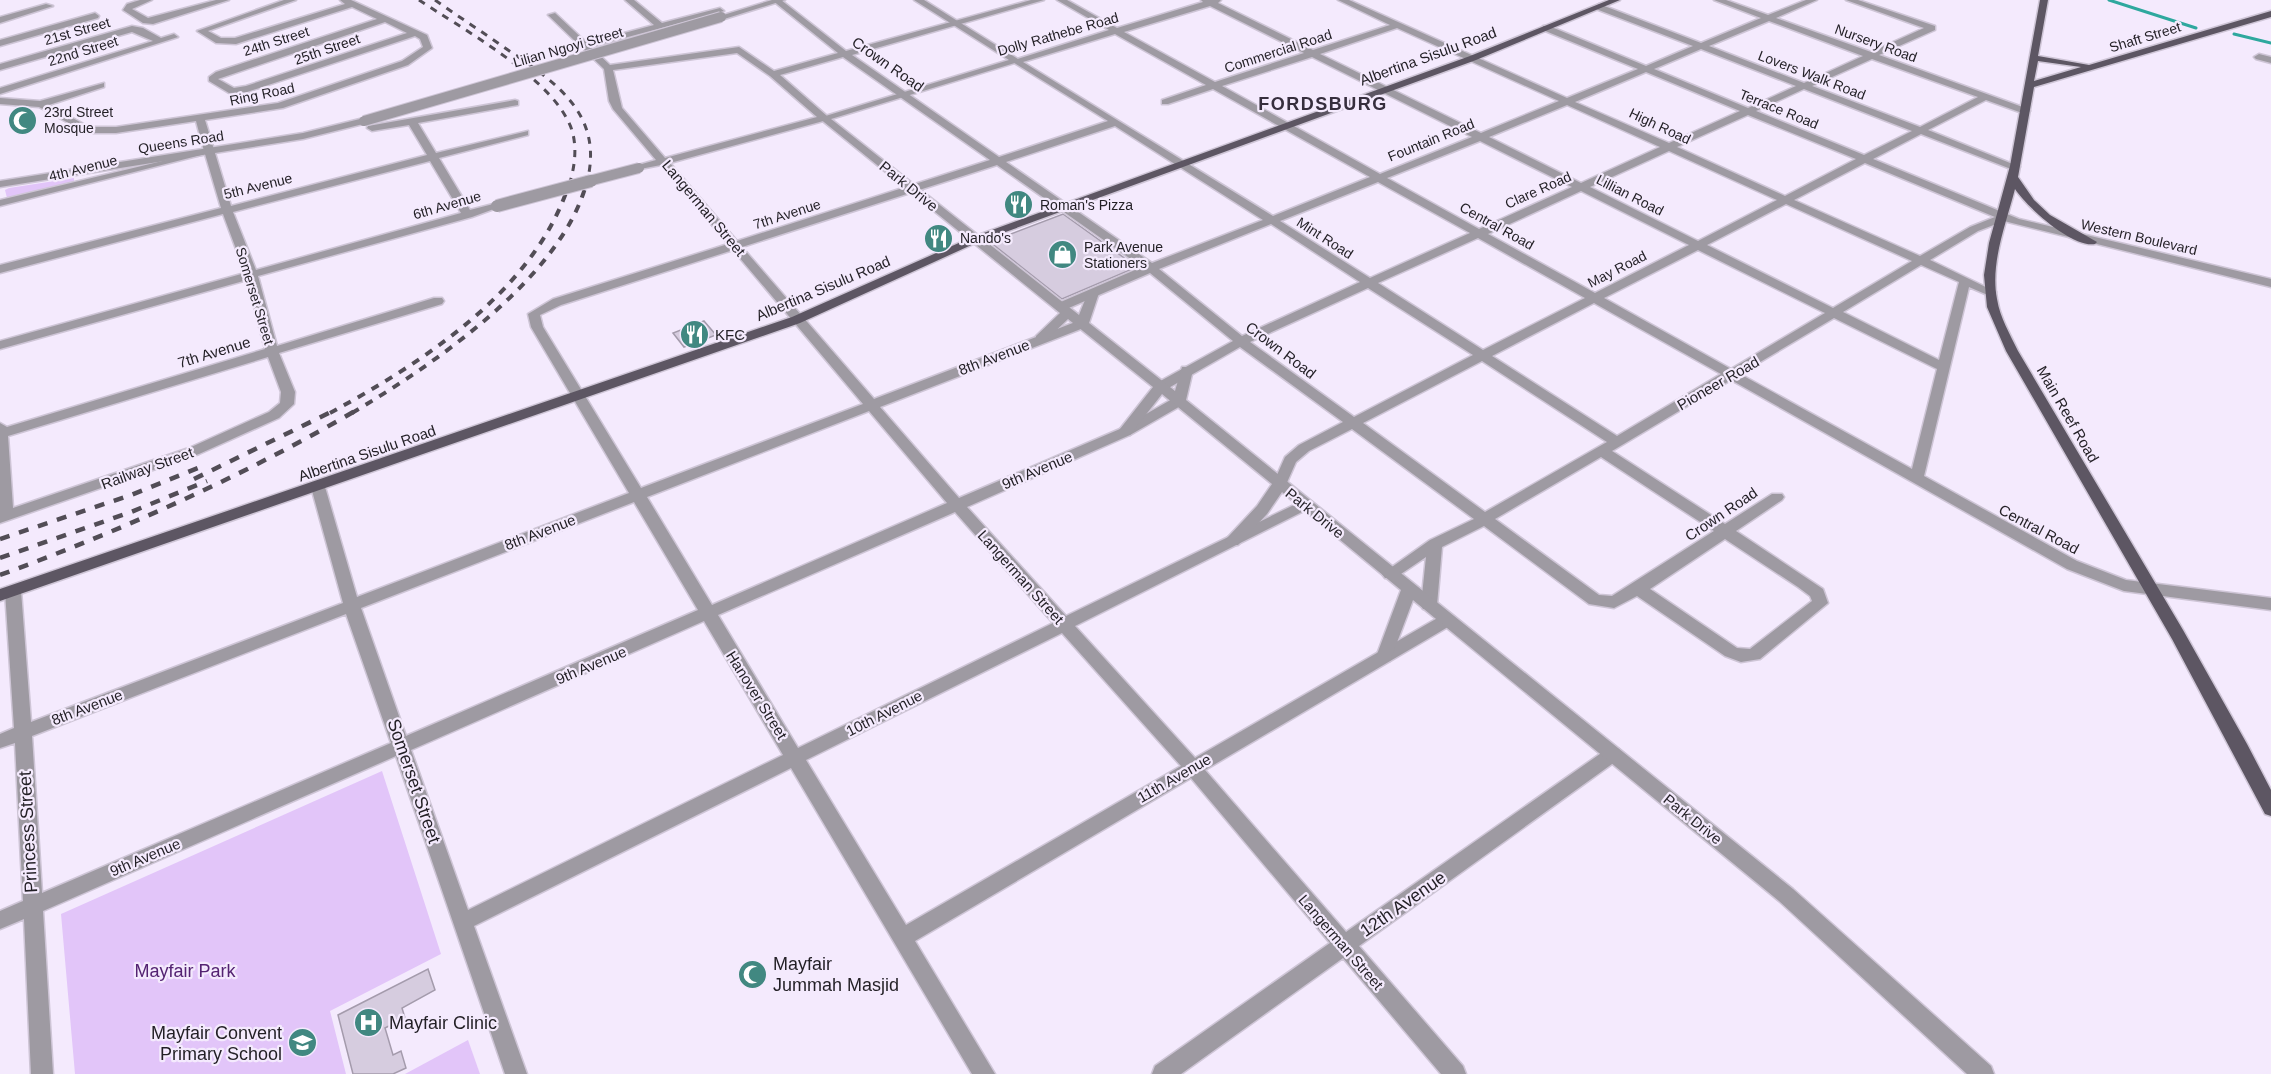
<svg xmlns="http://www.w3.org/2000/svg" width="2271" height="1074" font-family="Helvetica,sans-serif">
<rect width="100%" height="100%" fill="#f4eafd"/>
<g fill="#e2c5f9">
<polygon points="74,178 74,182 7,198 5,190 9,188"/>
<polygon points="382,771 441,954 330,1011 346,1074 75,1074 61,914"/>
<polygon points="468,1040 480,1074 405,1074"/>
</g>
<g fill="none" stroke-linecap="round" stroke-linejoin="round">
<g stroke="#2ea89e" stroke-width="3">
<polyline points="2109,0 2196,28"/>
<polyline points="2234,34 2271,43"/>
</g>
</g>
<g fill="#d6ccdf" stroke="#a49bac" stroke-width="1.5">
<polygon points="1063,214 1137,267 1062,299 990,242"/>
<polygon points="704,321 716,335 684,347 673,333"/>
<polygon points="428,969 435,990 402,1008 405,1018 385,1028 393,1055 401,1051 406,1068 393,1074 353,1074 338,1015"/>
</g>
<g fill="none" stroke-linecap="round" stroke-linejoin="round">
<defs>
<g id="minor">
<polygon points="140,0 152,0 132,9 148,18 216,0 229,0 153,24 143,23 123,10 127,4"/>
<path d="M 284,0 L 296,0 L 208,31 L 221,38 L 235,38 L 345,4 L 340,0 L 351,0 L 427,35 L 432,48 L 408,65 L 283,108 L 205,120 L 231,206 L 427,155 L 409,125 L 372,131 L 367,128 L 368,126 L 515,100 L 518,101 L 518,105 L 418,123 L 436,153 L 528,131 L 528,135 L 439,158 L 470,210 L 497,203 L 502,206 L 472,217 L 258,276 L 277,346 L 434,298 L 442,298 L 444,301 L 442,304 L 279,353 L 295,392 L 294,404 L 279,418 L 199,454 L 0,523 L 0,423 L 7,427 L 265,349 L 247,280 L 0,349 L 0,341 L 245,273 L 223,214 L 0,273 L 0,265 L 221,208 L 205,154 L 0,206 L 0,200 L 204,151 L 196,121 L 116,133 L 87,133 L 39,107 L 0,104 L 0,98 L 40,101 L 104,83 L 104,87 L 49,105 L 89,127 L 116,127 L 278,103 L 402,61 L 423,47 L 420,39 L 415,36 L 247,92 L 229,93 L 209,81 L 209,77 L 216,72 L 377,19 L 352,7 L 236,44 L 216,43 L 197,31 ZM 385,22 L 407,33 L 246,86 L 234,88 L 218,79 ZM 430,161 L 461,213 L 256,270 L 233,212 ZM 268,357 L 281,392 L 280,403 L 269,412 L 189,448 L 13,508 L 8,436 Z"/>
<path d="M 625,0 L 634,0 L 662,23 L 720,8 L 724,11 L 591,47 L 610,65 L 739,47 L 774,71 L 838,53 L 772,0 L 781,0 L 846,51 L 1031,0 L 1044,0 L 852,55 L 999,157 L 1108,121 L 1011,61 L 1109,30 L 1057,0 L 1067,0 L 1117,28 L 1203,2 L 1201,0 L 1221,0 L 1218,3 L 1313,50 L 1390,25 L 1338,0 L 1349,0 L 1567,98 L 1638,69 L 1543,30 L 1543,26 L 1549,26 L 1646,66 L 1693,46 L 1596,9 L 1595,7 L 1599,4 L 1701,43 L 1761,18 L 1714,0 L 1726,0 L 1768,15 L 1806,0 L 1817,0 L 1776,18 L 1871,52 L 1924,28 L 1846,0 L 1858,0 L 1935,26 L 1935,30 L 1879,55 L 2028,109 L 2030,111 L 2025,114 L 1986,100 L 1928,130 L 2020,167 L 2011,169 L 1921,134 L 1873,159 L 2019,219 L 2271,279 L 2271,287 L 2004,221 L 1978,231 L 1930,260 L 1996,292 L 1990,296 L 1969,287 L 1924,476 L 2077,561 L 2126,580 L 2271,598 L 2271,610 L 2124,591 L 2067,569 L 1731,380 L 1612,451 L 1725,524 L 1772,494 L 1782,494 L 1784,497 L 1782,500 L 1736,531 L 1823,589 L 1828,603 L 1760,659 L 1741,662 L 1725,656 L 1637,596 L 1614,608 L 1589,604 L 1484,526 L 1442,547 L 1437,605 L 1435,609 L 1423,609 L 1421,605 L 1426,557 L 1395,578 L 1385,578 L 1382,574 L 1430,540 L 1474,519 L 1352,429 L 1309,451 L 1296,462 L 1285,487 L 1275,487 L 1273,484 L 1285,457 L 1299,445 L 1343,422 L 1240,347 L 1165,390 L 1155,390 L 1153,387 L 1155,384 L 1233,341 L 1150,273 L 1064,310 L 1056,310 L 1056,304 L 1142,267 L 997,165 L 742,247 L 874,399 L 1078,321 L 1086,321 L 1086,327 L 880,407 L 959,498 L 1120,429 L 1174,398 L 1184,398 L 1186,401 L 1184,404 L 1130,435 L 967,507 L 1066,616 L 1300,502 L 1310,502 L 1312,505 L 1310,508 L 1075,626 L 1195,758 L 1441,616 L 1453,616 L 1455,620 L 1453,624 L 1205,770 L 1346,932 L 1607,749 L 1613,747 L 1619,749 L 1622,754 L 1619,759 L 1359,946 L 1463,1066 L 1466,1074 L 1441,1074 L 1343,958 L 1181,1074 L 1152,1074 L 1155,1066 L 1330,943 L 1191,778 L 915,941 L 995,1074 L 972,1074 L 791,768 L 474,926 L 527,1074 L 505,1074 L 396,756 L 43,911 L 53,1074 L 31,1074 L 24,919 L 0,929 L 0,911 L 23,901 L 15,743 L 0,748 L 0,734 L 14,728 L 5,591 L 7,587 L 19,587 L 21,591 L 31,722 L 343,603 L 311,487 L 313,484 L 323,484 L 325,487 L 357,597 L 629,493 L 531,327 L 528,314 L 553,299 L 728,244 L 661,165 L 635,170 L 635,166 L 656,160 L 613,109 L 609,101 L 604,69 L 548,15 L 555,13 L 587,43 L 654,25 ZM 1210,6 L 1304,53 L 1215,82 L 1124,32 ZM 1769,21 L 1863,56 L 1804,83 L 1709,46 ZM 1397,28 L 1559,101 L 1481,133 L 1320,54 ZM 1115,34 L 1206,85 L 1162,100 L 1162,104 L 1168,104 L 1213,89 L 1370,177 L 1273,216 L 1023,62 ZM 1701,49 L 1796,86 L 1748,108 L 1654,69 ZM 737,53 L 770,76 L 817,117 L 665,158 L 622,108 L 613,70 ZM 843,57 L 990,160 L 737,241 L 670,163 L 827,120 L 827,116 L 780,75 ZM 1312,57 L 1472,137 L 1380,174 L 1222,86 ZM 1872,59 L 1978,97 L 1920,127 L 1812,86 ZM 1646,72 L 1740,111 L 1669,143 L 1575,102 ZM 1804,89 L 1912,131 L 1864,155 L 1756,111 ZM 1567,105 L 1660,147 L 1581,183 L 1489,137 ZM 1748,115 L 1856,159 L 1785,196 L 1677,147 ZM 1115,126 L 1263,220 L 1152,263 L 1006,162 ZM 1480,141 L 1572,187 L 1479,229 L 1387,178 ZM 1669,151 L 1777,200 L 1698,241 L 1590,187 ZM 1865,163 L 1995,217 L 1970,227 L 1920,256 L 1794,200 ZM 1378,182 L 1470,233 L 1370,278 L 1280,221 ZM 1581,191 L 1689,245 L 1595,293 L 1488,234 ZM 1786,204 L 1912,261 L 1833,308 L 1707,245 ZM 1271,224 L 1360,282 L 1242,336 L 1159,269 ZM 1478,238 L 1585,298 L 1483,350 L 1378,283 ZM 733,250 L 863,404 L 641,488 L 543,327 L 540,315 L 561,305 ZM 1698,250 L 1825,313 L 1731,369 L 1604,298 ZM 1921,265 L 1959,282 L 1939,360 L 1843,312 ZM 1368,288 L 1473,355 L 1354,417 L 1250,342 ZM 1594,303 L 1721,374 L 1617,436 L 1492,356 ZM 1834,318 L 1937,369 L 1912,469 L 1740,374 ZM 1482,361 L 1607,442 L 1485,512 L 1363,423 ZM 869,411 L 947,503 L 712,605 L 647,497 ZM 1601,457 L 1714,531 L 1612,596 L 1599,595 L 1495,519 ZM 634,502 L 698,610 L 406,736 L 361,608 ZM 955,512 L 1053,623 L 798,748 L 718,615 ZM 1725,539 L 1798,587 L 1810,596 L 1812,601 L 1750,649 L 1737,648 L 1650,589 ZM 346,614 L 391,743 L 42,893 L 32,736 ZM 704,621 L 783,755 L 468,910 L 411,750 ZM 1062,633 L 1181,766 L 906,925 L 806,760 Z"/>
<polygon points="46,4 53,6 0,23 0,17"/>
<polygon points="95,13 99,16 98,18 0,46 0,40"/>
<polygon points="132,26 143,28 161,38 174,34 178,37 0,94 0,88 153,41 132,32 0,70 0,64"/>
<polygon points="2259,54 2271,57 2271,63 2256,59 2254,57"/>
</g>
<g id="tertiary">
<polygon points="772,0 785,0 721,20 717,17"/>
<polygon points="914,0 924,0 1021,61 831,119 1079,315 1089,290 1097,290 1099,293 1089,323 1175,391 1182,367 1192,367 1193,370 1186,400 1793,889 1991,1066 1994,1074 1967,1074 1779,901 1413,600 1390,661 1378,661 1376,657 1401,590 1282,492 1267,514 1238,545 1228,545 1225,541 1228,537 1257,506 1272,484 1162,394 1130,435 1120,435 1118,432 1120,429 1153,387 1068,319 1044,342 1036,342 1036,336 1060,313 819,118 1009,60"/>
<polygon points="364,118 369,121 367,123 303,139 0,187 0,181 303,133"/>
</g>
<g id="primary">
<polygon points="1609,0 1620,0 1476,60 978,242 800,323 0,601 0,589 792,317 970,238 1470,56"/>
<path d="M 2040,0 L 2048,0 L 2038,56 L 2089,65 L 2271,11 L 2271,17 L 2034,87 L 2018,177 L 2034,200 L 2050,215 L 2097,242 L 2095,244 C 2072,248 2027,207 2015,189 C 2006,224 1990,263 1997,299 C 2000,318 2010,334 2018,351 L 2183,630 L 2247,744 L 2271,790 L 2271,816 L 2265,814 L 2172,639 L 2006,351 L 1987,307 L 1984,275 L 1989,243 L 2010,166 ZM 2038,61 L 2081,67 L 2034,81 Z"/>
</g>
</defs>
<use href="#minor" stroke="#cec5d6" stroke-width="3"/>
<use href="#tertiary" stroke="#cec5d6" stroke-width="3"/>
<use href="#primary" stroke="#cec5d6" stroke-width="3"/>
<use href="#minor" fill="#9e9aa2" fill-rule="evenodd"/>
<use href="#tertiary" fill="#9e9aa2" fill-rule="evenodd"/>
<use href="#primary" fill="#5d5663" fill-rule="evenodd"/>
<g stroke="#524d56" stroke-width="3" stroke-dasharray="7 7" stroke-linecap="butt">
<path d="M 419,0 C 461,28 544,74 567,119 C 578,138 576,162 570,182"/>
<path d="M 435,0 C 459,17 484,33 508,50 C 557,83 604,115 587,182"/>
</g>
<g stroke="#524d56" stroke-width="4" stroke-dasharray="8 8" stroke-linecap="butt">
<path d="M 330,413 C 425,361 537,289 570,181"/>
<path d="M 352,413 C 433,365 563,277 587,181"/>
</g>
<g stroke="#524d56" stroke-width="4.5" stroke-dasharray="10 10" stroke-linecap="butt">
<polyline points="194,479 333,411"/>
<polyline points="0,539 131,495 203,466"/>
<polyline points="0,558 131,512 207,481"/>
<path d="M 0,575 C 123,530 241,477 355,411"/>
</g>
<defs>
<polyline id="minor-bridge-far1" points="585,182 639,168"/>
<polyline id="minor-bridge" points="497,206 591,181"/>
<polyline id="tertiary-bridge" points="364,121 721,17"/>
</defs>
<use href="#minor-bridge-far1" stroke="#cec5d6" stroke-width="12" stroke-linecap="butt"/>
<use href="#minor-bridge" stroke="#cec5d6" stroke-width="14" stroke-linecap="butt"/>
<use href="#tertiary-bridge" stroke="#cec5d6" stroke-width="12" stroke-linecap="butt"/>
<use href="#minor-bridge-far1" stroke="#9e9aa2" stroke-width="10"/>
<use href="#minor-bridge" stroke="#9e9aa2" stroke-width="12"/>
<use href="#tertiary-bridge" stroke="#9e9aa2" stroke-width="10"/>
</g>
<defs>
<symbol id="mosque-disc" viewBox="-11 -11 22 22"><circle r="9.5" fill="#418881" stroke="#f4eafd"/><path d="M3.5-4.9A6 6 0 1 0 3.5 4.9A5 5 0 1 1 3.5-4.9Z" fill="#fff"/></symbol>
<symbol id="restaurant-disc" viewBox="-11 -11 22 22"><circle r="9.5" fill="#418881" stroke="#f4eafd"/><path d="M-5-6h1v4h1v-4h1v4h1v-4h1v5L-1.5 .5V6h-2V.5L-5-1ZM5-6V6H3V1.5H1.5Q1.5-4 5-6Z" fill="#fff"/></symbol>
<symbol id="shop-disc" viewBox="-11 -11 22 22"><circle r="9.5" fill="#418881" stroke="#f4eafd"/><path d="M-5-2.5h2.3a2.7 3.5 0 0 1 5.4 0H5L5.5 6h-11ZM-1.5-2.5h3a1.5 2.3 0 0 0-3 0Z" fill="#fff"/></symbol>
<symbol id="hospital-disc" viewBox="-11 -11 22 22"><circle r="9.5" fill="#418881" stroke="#f4eafd"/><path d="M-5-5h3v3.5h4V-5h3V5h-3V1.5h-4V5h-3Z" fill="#fff"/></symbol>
<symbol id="school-disc" viewBox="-11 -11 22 22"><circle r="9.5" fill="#418881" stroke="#f4eafd"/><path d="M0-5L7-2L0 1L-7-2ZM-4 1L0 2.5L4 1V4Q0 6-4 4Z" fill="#fff"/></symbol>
</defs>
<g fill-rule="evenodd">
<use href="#mosque-disc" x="6" y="104" width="33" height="33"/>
<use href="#restaurant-disc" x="1002" y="188" width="33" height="33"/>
<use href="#restaurant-disc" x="922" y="222" width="33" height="33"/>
<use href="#shop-disc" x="1046" y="238" width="33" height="33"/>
<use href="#restaurant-disc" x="678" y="318" width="33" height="33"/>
<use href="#mosque-disc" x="736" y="958" width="33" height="33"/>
<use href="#hospital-disc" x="352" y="1006" width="33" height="33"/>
<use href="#school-disc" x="286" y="1026" width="33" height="33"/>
</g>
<g text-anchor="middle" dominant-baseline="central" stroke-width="4.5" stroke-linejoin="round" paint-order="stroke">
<g font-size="14" fill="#221f25" stroke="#f4eafd">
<text transform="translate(77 31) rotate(-16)">21st Street</text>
<text transform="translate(1058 34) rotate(-16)">Dolly Rathebe Road</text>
<text transform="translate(2145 37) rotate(-17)">Shaft Street</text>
<text transform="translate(276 41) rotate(-18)">24th Street</text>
<text transform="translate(1876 43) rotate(20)">Nursery Road</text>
<text transform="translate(568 47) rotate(-16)">Lilian Ngoyi Street</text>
<text transform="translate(327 49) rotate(-19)">25th Street</text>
<text transform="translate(83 51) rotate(-17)">22nd Street</text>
<text transform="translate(1278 51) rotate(-18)">Commercial Road</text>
<text transform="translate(1812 75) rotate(21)">Lovers Walk Road</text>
<text transform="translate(262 94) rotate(-12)">Ring Road</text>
<text transform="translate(1779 109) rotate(22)">Terrace Road</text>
<text transform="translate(1660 126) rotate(25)">High Road</text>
<text transform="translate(1431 140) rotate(-22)">Fountain Road</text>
<text transform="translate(181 142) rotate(-9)">Queens Road</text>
<text transform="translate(83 168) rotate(-14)">4th Avenue</text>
<text transform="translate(258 186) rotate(-14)">5th Avenue</text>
<text transform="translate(1538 190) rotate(-24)">Clare Road</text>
<text transform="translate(1630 195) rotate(27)">Lillian Road</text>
<text transform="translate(447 205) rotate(-16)">6th Avenue</text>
<text transform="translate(787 214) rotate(-18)">7th Avenue</text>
<text transform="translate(1497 226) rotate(29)">Central Road</text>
<text transform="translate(2139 237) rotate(13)">Western Boulevard</text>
<text transform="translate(1325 238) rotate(33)">Mint Road</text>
<text transform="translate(1617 269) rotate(-27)">May Road</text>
<text transform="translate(255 296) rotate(73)">Somerset Street</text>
</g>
<g font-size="14" fill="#221f25" stroke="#f4eafd" text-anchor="start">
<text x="44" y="112">23rd Street<tspan x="44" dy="16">Mosque</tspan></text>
<text x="1040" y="205">Roman's Pizza</text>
<text x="960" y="238">Nando's</text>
<text x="1084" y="247">Park Avenue<tspan x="1084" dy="16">Stationers</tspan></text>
</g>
<g font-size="15" fill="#221f25" stroke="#f4eafd">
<text transform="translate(1428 56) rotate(-20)">Albertina Sisulu Road</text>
<text transform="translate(888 64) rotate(35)">Crown Road</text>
<text transform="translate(909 186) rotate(39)">Park Drive</text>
<text transform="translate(704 208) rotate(50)">Langerman Street</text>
<text transform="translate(823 288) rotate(-23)">Albertina Sisulu Road</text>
<text transform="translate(1281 350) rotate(37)">Crown Road</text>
<text transform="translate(214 352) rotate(-17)">7th Avenue</text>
<text transform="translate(994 357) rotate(-21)">8th Avenue</text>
<text transform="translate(1718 383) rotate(-30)">Pioneer Road</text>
<text transform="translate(2068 414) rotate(60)">Main Reef Road</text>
<text transform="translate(367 453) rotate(-19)">Albertina Sisulu Road</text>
<text transform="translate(147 468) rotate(-20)">Railway Street</text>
<text transform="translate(1037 470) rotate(-23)">9th Avenue</text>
<text transform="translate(1315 513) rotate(39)">Park Drive</text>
<text transform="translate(1721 514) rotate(-34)">Crown Road</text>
<text transform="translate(2039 529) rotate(28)">Central Road</text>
<text transform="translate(540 532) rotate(-21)">8th Avenue</text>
<text transform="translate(1021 577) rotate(48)">Langerman Street</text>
<text transform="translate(591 665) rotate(-23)">9th Avenue</text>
<text transform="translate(757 695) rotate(58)">Hanover Street</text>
<text transform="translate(87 707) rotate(-21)">8th Avenue</text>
<text transform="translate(884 713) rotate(-27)">10th Avenue</text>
<text transform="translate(1174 778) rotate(-30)">11th Avenue</text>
<text transform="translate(1693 819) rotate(39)">Park Drive</text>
<text transform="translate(145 857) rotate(-23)">9th Avenue</text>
<text transform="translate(1341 942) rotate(49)">Langerman Street</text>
</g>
<g font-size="15" fill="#221f25" stroke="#f4eafd" text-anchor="start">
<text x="715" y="334">KFC</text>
</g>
<g font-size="18" font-weight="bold" letter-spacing="1.5" fill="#362e3d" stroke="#f4eafd">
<text x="1323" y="104">FORDSBURG</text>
</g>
<g font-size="18" fill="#221f25" stroke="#f4eafd">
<text transform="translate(414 781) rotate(71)">Somerset Street</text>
<text transform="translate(28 832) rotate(-93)">Princess Street</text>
<text transform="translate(1403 904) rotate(-35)">12th Avenue</text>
</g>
<g font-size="18" fill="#221f25" stroke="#f4eafd" text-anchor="start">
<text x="773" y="964">Mayfair<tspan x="773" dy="21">Jummah Masjid</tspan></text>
<text x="389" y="1023">Mayfair Clinic</text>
<text x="282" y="1033" text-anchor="end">Mayfair Convent<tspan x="282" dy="21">Primary School</tspan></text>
</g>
<g font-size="18" fill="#542372" stroke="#f4eafd">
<text x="185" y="971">Mayfair Park</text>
</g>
</g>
</svg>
